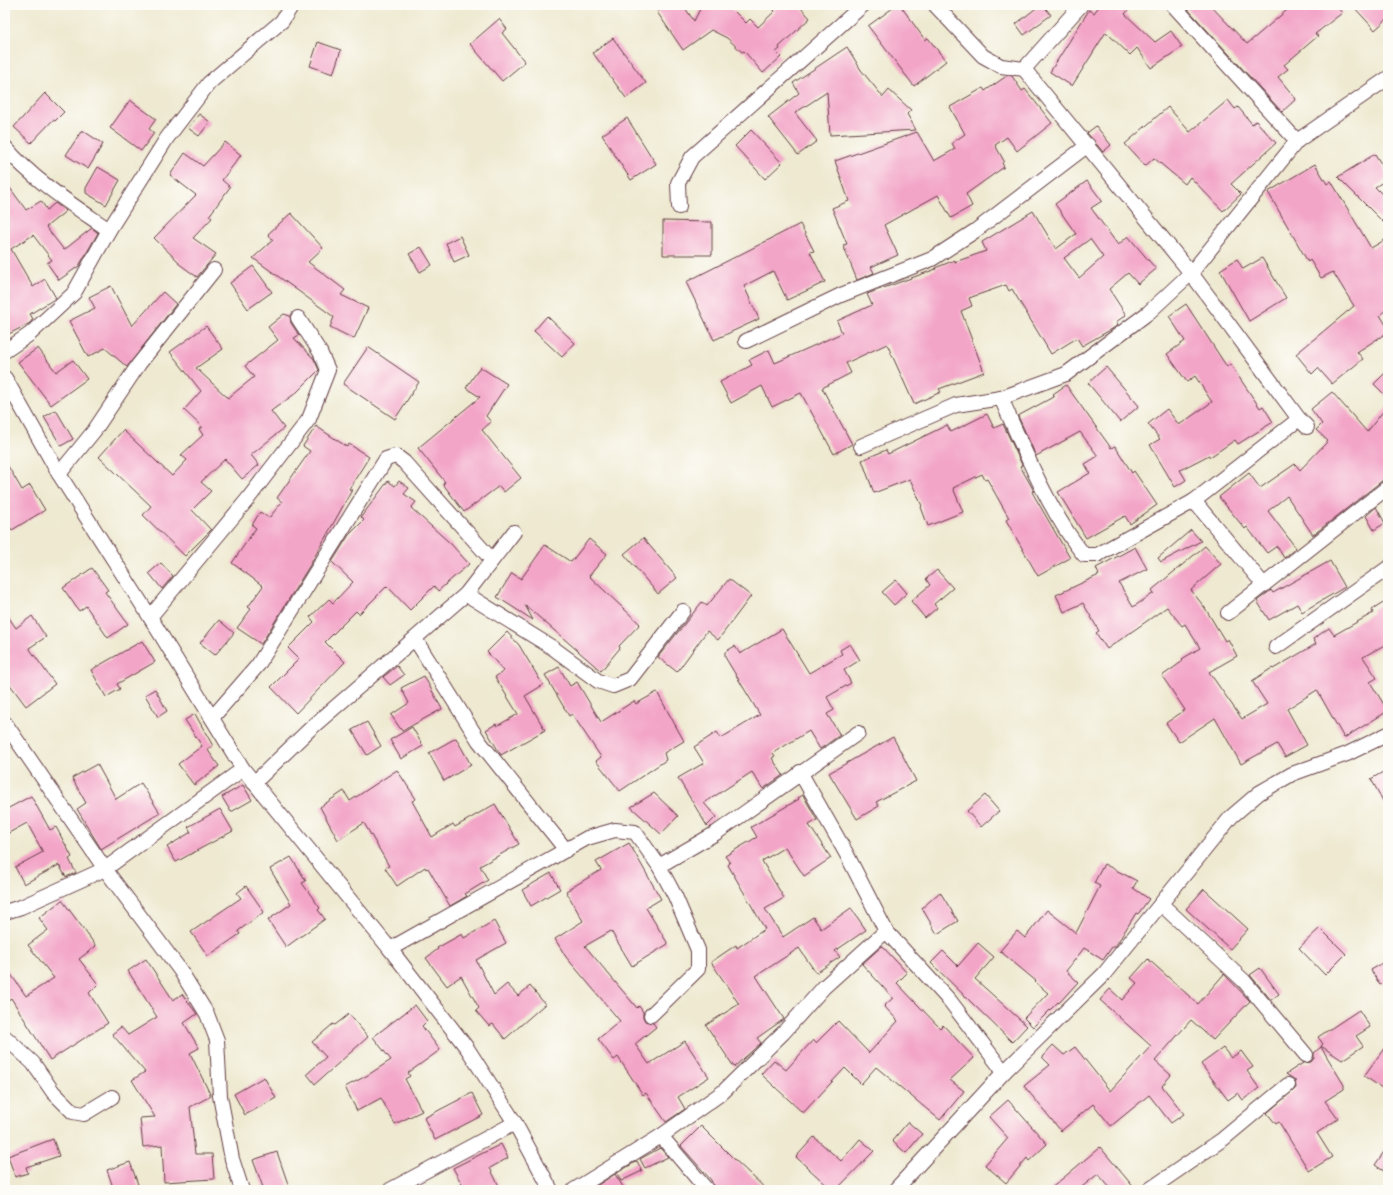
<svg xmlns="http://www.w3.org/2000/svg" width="1393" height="1195" font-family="Dekko,sans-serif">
<rect width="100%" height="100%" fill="#fdfcf7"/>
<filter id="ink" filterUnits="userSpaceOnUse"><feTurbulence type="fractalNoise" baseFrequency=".025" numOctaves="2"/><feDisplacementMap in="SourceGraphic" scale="8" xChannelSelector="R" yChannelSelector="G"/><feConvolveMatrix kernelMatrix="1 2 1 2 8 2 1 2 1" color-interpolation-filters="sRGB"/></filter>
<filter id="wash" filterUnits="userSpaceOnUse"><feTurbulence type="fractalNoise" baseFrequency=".012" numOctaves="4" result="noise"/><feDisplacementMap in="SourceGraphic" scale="16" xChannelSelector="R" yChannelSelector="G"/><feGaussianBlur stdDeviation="0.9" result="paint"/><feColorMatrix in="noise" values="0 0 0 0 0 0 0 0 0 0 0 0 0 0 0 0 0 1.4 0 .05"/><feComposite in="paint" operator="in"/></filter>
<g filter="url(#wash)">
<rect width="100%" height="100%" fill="#eee9d0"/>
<g id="blocks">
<g fill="#f3a5c8" fill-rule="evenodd">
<polygon points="667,5 683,5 694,21 702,5 728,5 746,23 750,19 758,27 775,11 769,5 798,5 810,18 779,47 780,49 776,52 781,57 763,73 744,51 742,52 727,38 711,30 683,50 657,12"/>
<polygon points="897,5 900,5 925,40 928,38 946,61 914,86 868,26"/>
<polygon points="1040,5 1043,5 1051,15 1024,35 1016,24"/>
<polygon points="1100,5 1132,5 1125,14 1155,42 1171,31 1182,47 1151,68 1137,48 1130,55 1106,32 1072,86 1050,72 1089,10 1094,13"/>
<polygon points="1184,5 1210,5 1247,44 1293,5 1336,5 1342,13 1315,34 1318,36 1284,65 1288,69 1278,77 1296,99 1282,112"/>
<polygon points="1352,5 1388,5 1388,18 1375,30"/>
<polygon points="499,19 507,29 502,33 525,62 502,81 470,44"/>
<polygon points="613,38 646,83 626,98 593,53"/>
<polygon points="318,42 341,50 333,74 310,66"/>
<polygon points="847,47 861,70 883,97 889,90 911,110 907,114 916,130 830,135 827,92 795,113 817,141 798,155 768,117 799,93 793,83"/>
<polygon points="1008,75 1012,76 1022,91 1025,89 1052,123 1017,151 1007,137 995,145 1004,161 1002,163 1004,167 966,194 972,206 951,218 938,195 884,225 898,255 871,267 874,273 857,280 843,245 847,244 832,208 849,201 835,161 917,132 934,161 955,149 952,143 965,134 950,107 983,88 985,91"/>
<polygon points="45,93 64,112 55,121 53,120 31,143 14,127"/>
<polygon points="130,100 156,119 149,129 154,133 141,151 110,128"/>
<polygon points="1228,100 1235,109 1238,107 1252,124 1256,121 1276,143 1231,184 1241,194 1223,211 1190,177 1185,184 1154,158 1145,166 1125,144 1168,107 1190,132"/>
<polygon points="199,114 210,122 199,136 188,128"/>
<polygon points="627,118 656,164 631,180 602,135"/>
<polygon points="1096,126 1111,145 1103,152 1087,133"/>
<polygon points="82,130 103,144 88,169 66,155"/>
<polygon points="751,130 782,163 765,179 735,146"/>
<polygon points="225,142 241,155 222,180 230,187 209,216 212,218 193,238 216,254 197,277 178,263 179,262 154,238 196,195 170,175 185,153 203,166"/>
<polygon points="1375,154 1388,175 1388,179 1375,187 1388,200 1388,227 1338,177"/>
<polygon points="1315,164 1327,184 1331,181 1371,248 1388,238 1388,308 1380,315 1388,328 1388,332 1357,352 1363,359 1332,384 1318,368 1312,374 1296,354 1354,306 1333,272 1321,278 1310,260 1308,262 1268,192"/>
<polygon points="98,167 120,180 106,205 86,193 86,188"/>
<polygon points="5,181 26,210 41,201 47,210 55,203 66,211 46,227 64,250 92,228 98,233 79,266 59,280 47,263 52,260 33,235 11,249 33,287 45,279 56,298 30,314 33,319 30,323 5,336"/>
<path d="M 1087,181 L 1102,201 L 1091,208 L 1118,245 L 1128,236 L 1156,269 L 1138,284 L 1128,273 L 1109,289 L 1126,315 L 1116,322 L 1118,325 L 1112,329 L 1082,346 L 1077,338 L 1051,354 L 1012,289 L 1009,291 L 1006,285 L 969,298 L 972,306 L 961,311 L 984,372 L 939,389 L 941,392 L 914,404 L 887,344 L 846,363 L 851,373 L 822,388 L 852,444 L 834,454 L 801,393 L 772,407 L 762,386 L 731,403 L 720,382 L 752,365 L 749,360 L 769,350 L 775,363 L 842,333 L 837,321 L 872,305 L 867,294 L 936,269 L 935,268 L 955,260 L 955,262 L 986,251 L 982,242 L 1033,211 L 1056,249 L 1076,234 L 1055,204 ZM 1090,239 L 1103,257 L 1079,278 L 1064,258 Z"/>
<polygon points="291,213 323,248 308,262 345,290 341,295 368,308 354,339 330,327 334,317 253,258 273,240 268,234"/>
<polygon points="663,221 712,222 712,255 663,255"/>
<polygon points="800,224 814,251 810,252 825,282 787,300 773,271 744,286 759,319 714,340 686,282"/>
<polygon points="460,236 469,255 454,262 446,243"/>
<polygon points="421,247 432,265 420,272 409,254"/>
<polygon points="1262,258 1286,298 1249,321 1220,270 1237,259 1243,269"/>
<polygon points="253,266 272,292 248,309 230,283"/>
<polygon points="111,286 132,326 163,292 176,304 127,367 105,348 88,357 69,321 95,308 89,297"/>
<polygon points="1186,304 1227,367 1230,364 1260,408 1263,406 1273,422 1238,444 1235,440 1210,457 1209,455 1180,470 1186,480 1175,487 1150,445 1160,439 1148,424 1167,409 1179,425 1212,402 1195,376 1187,382 1167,354 1185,341 1169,316"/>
<polygon points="284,314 290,316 291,323 299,335 294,338 314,359 319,370 296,393 271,411 284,428 251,455 259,465 242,479 225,459 201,482 211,491 192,510 211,530 185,556 143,515 151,506 99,457 123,430 172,476 187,460 181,455 203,435 199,429 202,427 184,410 201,391 170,352 206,326 223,349 196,368 228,398 254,377 245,366 278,340 268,327"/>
<polygon points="547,316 575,343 562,357 534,331"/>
<polygon points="368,347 419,382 395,419 343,384"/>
<polygon points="38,348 56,372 73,360 87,379 51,405 18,362"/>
<polygon points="480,367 507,384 486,416 491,422 482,430 521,478 504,492 499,486 464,512 443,484 445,482 418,448 480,397 466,388"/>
<polygon points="1106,367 1139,406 1120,422 1088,383"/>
<polygon points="1388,370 1388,398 1374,384"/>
<polygon points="1066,385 1111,448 1115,446 1132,473 1134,471 1157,505 1130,524 1125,516 1086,538 1058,492 1090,473 1085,464 1098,456 1080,432 1036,456 1018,416 1055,396 1053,394"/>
<polygon points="1332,392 1367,432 1388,405 1388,479 1383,480 1313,535 1287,496 1268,511 1296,548 1284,558 1277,546 1267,553 1247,527 1245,529 1219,497 1249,473 1260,488 1295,464 1300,470 1328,441 1316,430 1322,424 1311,409"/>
<polygon points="56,410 73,439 61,446 44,417"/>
<polygon points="987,414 994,428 1003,424 1022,465 1020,466 1034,491 1032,492 1070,558 1038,576 1006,520 1009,518 987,479 985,480 982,474 953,488 963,512 928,526 921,507 922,506 910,479 874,493 862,460 886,450 888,454 947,425 951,432"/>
<polygon points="316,426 347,447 349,444 369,457 349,489 352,490 310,565 261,644 237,628 251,609 248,607 263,586 232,563 256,528 252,525 260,512 269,518 282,502 277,498 310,451 303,446"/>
<polygon points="5,461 22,490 30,485 45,510 12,530 5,518"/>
<polygon points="388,481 395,486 399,481 409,488 404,494 416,502 411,508 451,544 469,564 438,591 434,586 410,610 387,586 359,614 356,611 325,642 345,662 296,713 271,687 299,659 288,648 314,622 310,617 329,599 333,603 353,582 332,562 349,535 364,520 361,517"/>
<polygon points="1376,507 1385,523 1374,530 1366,516"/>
<polygon points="1191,530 1201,541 1161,562 1158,558"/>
<polygon points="643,538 677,578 658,594 624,554"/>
<polygon points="589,539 607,554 589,576 640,624 619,646 620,648 601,671 525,605 533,620 497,597 512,573 521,579 545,545 571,562"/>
<polygon points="1205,546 1221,564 1191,590 1205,608 1225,641 1228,639 1237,656 1209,672 1242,719 1267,704 1252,681 1272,668 1273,669 1316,644 1313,639 1329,628 1334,635 1373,613 1372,610 1388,600 1388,643 1363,657 1377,678 1370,682 1388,711 1344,738 1317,690 1287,709 1307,745 1285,757 1277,744 1241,764 1215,718 1179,742 1166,723 1185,710 1162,676 1183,661 1182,659 1200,648 1185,624 1182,626 1167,607 1107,649 1096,633 1099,631 1083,603 1064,612 1056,595 1099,575 1096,568 1135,547 1147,569 1119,583 1133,607 1154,593 1152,590"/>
<polygon points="1330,561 1345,587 1302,612 1297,604 1269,620 1257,601 1271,590 1273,593"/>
<polygon points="161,563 173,576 162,589 149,573"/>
<polygon points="92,568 108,590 105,592 128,624 108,638 86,606 79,611 63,588"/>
<polygon points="937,570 953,588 934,604 937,608 925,618 911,601 930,585 926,579"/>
<polygon points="729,579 751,596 718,640 707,631 677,672 658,657 702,602 707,606"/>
<polygon points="896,580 907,593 894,605 882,592"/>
<polygon points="5,612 16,628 32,616 46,637 29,648 55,684 26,706 5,678"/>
<polygon points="219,620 234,633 215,655 200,643"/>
<polygon points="782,629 809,673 842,654 840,650 850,644 860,660 844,670 851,683 827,697 834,710 827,714 840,735 820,749 809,731 773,753 775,756 772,758 783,775 763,789 752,772 704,803 716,817 707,826 678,778 704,763 694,747 717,732 721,738 760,715 725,657 725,652 735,646 740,654"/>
<polygon points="507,632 519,645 543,685 525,696 545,730 501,755 486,730 496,724 497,726 518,714 495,677 504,671 487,652"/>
<polygon points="142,641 155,662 117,684 120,689 106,697 91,670"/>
<polygon points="397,666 404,675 390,685 383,677"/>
<polygon points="559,667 570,686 577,682 601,722 634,701 636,704 657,692 684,741 664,753 666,760 620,791 596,761 601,757 572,714 569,716 545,675"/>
<polygon points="424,676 442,709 402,731 391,715 409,703 401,688"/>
<polygon points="155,689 167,711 158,717 145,695"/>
<polygon points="195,714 213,746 207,749 219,766 194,785 178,764 202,746 185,720"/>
<polygon points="367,722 381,746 367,755 352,730"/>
<polygon points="412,727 423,746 401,759 390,740"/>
<polygon points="893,737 916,781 876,802 879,806 857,819 829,773"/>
<polygon points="456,738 471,765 444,781 429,753"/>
<polygon points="97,764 116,799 141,783 160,813 101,849 77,809 86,803 72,778"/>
<polygon points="1388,769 1388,810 1371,779"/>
<polygon points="397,770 416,799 412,801 432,837 453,824 455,827 495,804 519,844 480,866 488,880 465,894 467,896 450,906 428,868 426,869 425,867 397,886 385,868 389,866 364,823 338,840 320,807 344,791 350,801"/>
<polygon points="243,785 252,800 231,812 222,797"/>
<polygon points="654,793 678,816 661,834 631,807"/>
<polygon points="803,795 817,820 809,825 831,858 804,876 785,847 762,861 784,898 765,909 783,937 813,917 821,929 851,908 866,930 835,951 840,957 816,973 799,948 756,976 784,1019 757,1038 761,1043 734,1067 706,1025 739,1004 711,962 736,945 737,948 765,929 728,865 730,863 725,856 757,837 751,827 799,799 798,798"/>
<polygon points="985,795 999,811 981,827 967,811"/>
<polygon points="31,796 50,830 56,827 72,857 69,859 76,873 66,877 59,865 24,884 15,867 43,852 27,823 5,835 5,810"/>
<polygon points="220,809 233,831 176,862 167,847 191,832 188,827"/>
<polygon points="629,843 661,899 646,908 668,944 632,966 611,931 585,946 637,1008 639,1006 643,1012 643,1017 645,1021 653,1023 656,1027 635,1044 649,1064 685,1041 709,1077 678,1097 685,1109 666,1122 646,1093 643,1095 618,1057 614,1060 598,1039 620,1021 566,957 555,939 583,921 566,891 601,870 596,862"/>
<polygon points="291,857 306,881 302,883 320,908 318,910 325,919 286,947 268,920 291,904 270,869"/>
<polygon points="1104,864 1137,881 1133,888 1149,899 1138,914 1136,913 1115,947 1112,947 1103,960 1084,948 1066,971 1078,982 1059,1003 1058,1002 1033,1027 1024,1018 1048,993 1035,982 1036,981 1000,951 1017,931 1025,938 1047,910 1076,933 1100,886 1094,883"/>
<polygon points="551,873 560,889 531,906 522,890"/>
<polygon points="246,886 264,912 238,931 240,934 208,956 191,932 241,898 237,893"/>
<polygon points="1204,889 1248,929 1230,949 1186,909"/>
<polygon points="940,892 958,921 937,934 922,908"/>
<polygon points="62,900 96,946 79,959 98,984 89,993 108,1023 50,1060 11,998 5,1003 5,966 26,996 54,978 28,945 48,930 39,918"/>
<polygon points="494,921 506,943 476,960 494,995 507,984 518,996 530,986 545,1004 505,1039 493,1024 489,1026 476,1011 479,1008 461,976 447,986 426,958 438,949 437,948 462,934 464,938"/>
<polygon points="1320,928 1346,954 1325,975 1299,948"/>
<polygon points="978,943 994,957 975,979 1027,1026 1012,1042 931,963 943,951 958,966"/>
<polygon points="882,946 907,973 897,983 940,1028 943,1025 974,1058 950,1080 964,1091 940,1120 876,1067 861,1084 845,1068 803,1113 761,1074 774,1060 786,1070 813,1040 816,1043 838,1021 869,1053 898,1021 884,1006 893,998 862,964"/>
<polygon points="146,959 173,1000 182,994 197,1014 184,1023 199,1048 190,1053 211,1096 190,1107 195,1154 212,1154 214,1179 164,1182 162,1145 143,1147 140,1118 155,1117 132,1080 145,1072 112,1034 121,1027 128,1035 157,1017 128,971"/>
<polygon points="1148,959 1198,1004 1224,974 1250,1001 1213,1040 1191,1020 1155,1061 1171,1075 1162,1086 1184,1114 1171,1123 1149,1095 1111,1126 1093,1104 1061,1131 1024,1086 1050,1065 1042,1057 1053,1045 1064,1055 1075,1047 1110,1091 1151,1046 1100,1000 1110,989 1122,1000 1137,983 1131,978"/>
<polygon points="1388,960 1388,980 1380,985 1371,970"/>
<polygon points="1260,968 1279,994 1271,1000 1250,975"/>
<polygon points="415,1005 427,1021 422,1026 440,1050 408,1073 410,1076 405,1079 422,1111 395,1124 381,1098 357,1111 345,1087 368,1075 391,1060 373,1037"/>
<polygon points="1359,1010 1370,1027 1356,1036 1363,1046 1342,1060 1321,1046 1323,1044 1318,1037"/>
<polygon points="349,1014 368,1037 315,1084 307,1074 326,1057 312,1042 333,1024 335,1025"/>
<polygon points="1388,1043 1388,1089 1384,1086 1382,1088 1364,1076"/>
<polygon points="1321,1047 1344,1085 1344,1089 1325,1101 1338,1119 1317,1133 1332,1157 1309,1171 1279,1122 1276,1124 1267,1113 1296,1088 1295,1080 1286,1074 1303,1063 1311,1062 1314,1058 1314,1053"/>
<polygon points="1223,1048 1231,1058 1241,1051 1253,1067 1247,1071 1259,1088 1243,1100 1238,1093 1228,1100 1201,1064"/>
<polygon points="264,1077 276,1098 245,1115 234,1094"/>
<polygon points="472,1093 483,1115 435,1140 424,1118"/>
<polygon points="1008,1100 1047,1144 1029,1161 1027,1158 1006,1183 985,1165 1008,1138 989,1117"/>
<polygon points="908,1122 922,1134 906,1153 892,1141"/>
<polygon points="701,1126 733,1158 767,1190 715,1190 711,1180 681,1146"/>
<polygon points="814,1137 841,1161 860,1139 874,1151 836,1190 832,1190 796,1157"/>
<polygon points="53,1139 59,1156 26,1167 28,1173 15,1177 8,1156"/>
<polygon points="501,1144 508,1158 490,1168 501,1190 465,1190 453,1168"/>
<polygon points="1388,1146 1388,1174 1375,1165"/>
<polygon points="1100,1147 1136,1190 1112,1190 1098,1174 1078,1190 1049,1190"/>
<polygon points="660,1148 668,1157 645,1168 640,1159"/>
<polygon points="277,1152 290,1190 264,1190 253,1160"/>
<polygon points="637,1161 642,1171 621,1181 617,1173"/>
<polygon points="130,1162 140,1190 114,1190 107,1170"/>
<polygon points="615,1174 625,1190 590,1190"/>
</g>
</g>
</g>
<g filter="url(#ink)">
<use href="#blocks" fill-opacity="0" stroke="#633d44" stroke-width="1"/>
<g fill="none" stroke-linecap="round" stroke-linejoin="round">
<defs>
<g id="street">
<polyline points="935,5 983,56 1001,66 1024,69 1191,273 1299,419 1307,427"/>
<polyline points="1173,5 1297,141"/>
<polyline points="1024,69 1081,5"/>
<path d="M 5,147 C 34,181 73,205 109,230"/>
<polyline points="679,207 678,183 692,157 863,5"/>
<polyline points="746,341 841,295 932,259 975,231 1088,145"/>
<polyline points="5,351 30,334 74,293 109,230 167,138 209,83 282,21 292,5"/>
<polyline points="5,378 59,474 150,617 243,769 390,949 467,1048 515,1123 551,1190"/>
<path d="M 1001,398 C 1024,449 1049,512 1084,555 L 1097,555 L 1194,501 L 1299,419"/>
<polyline points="861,446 956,405 1001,398 1066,374 1148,313 1191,273 1297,141 1388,78"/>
<polyline points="59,474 94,431 139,364 214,270"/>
<polyline points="1194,501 1264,585"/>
<polyline points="466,594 553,648 598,681 613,686 630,679 683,611"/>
<polyline points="1228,613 1388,487"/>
<polyline points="150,617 247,500 309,419 328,370 320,352 298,318"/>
<polyline points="415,639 479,741 566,850"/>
<polyline points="1276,647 1388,568"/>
<polyline points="212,718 258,665 386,459 396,456 404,462 492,560"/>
<polyline points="5,723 105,869 180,970 207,1014 217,1040 220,1096 232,1159 242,1190"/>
<polyline points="800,772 846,853 886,931 950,1001 1004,1072"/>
<polyline points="254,783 310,729 466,594 514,532"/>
<polyline points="659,866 716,833 858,733"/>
<polyline points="1161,904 1244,981 1306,1055"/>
<polyline points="5,912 21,907 105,869 243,769"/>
<polyline points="390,949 587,838 615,830 635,832 659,866 675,896 698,950 698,969 651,1015"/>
<polyline points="5,1037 33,1063 53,1092 73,1112 84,1114 112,1097"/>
<polyline points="661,1136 707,1190"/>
<polyline points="390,1190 515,1123"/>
<polyline points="574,1190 661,1136 723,1092 783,1033 824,987 886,931"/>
<polyline points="895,1190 1004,1072 1104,974 1231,817 1259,793 1292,774 1347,754 1388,734"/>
<polyline points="1149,1190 1223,1139 1288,1085"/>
</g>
</defs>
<use href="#street" stroke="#633d44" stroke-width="16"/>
<use href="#street" stroke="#fff" stroke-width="14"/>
</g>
</g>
<rect width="1393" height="1195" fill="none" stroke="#fdfcf7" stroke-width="20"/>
</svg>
